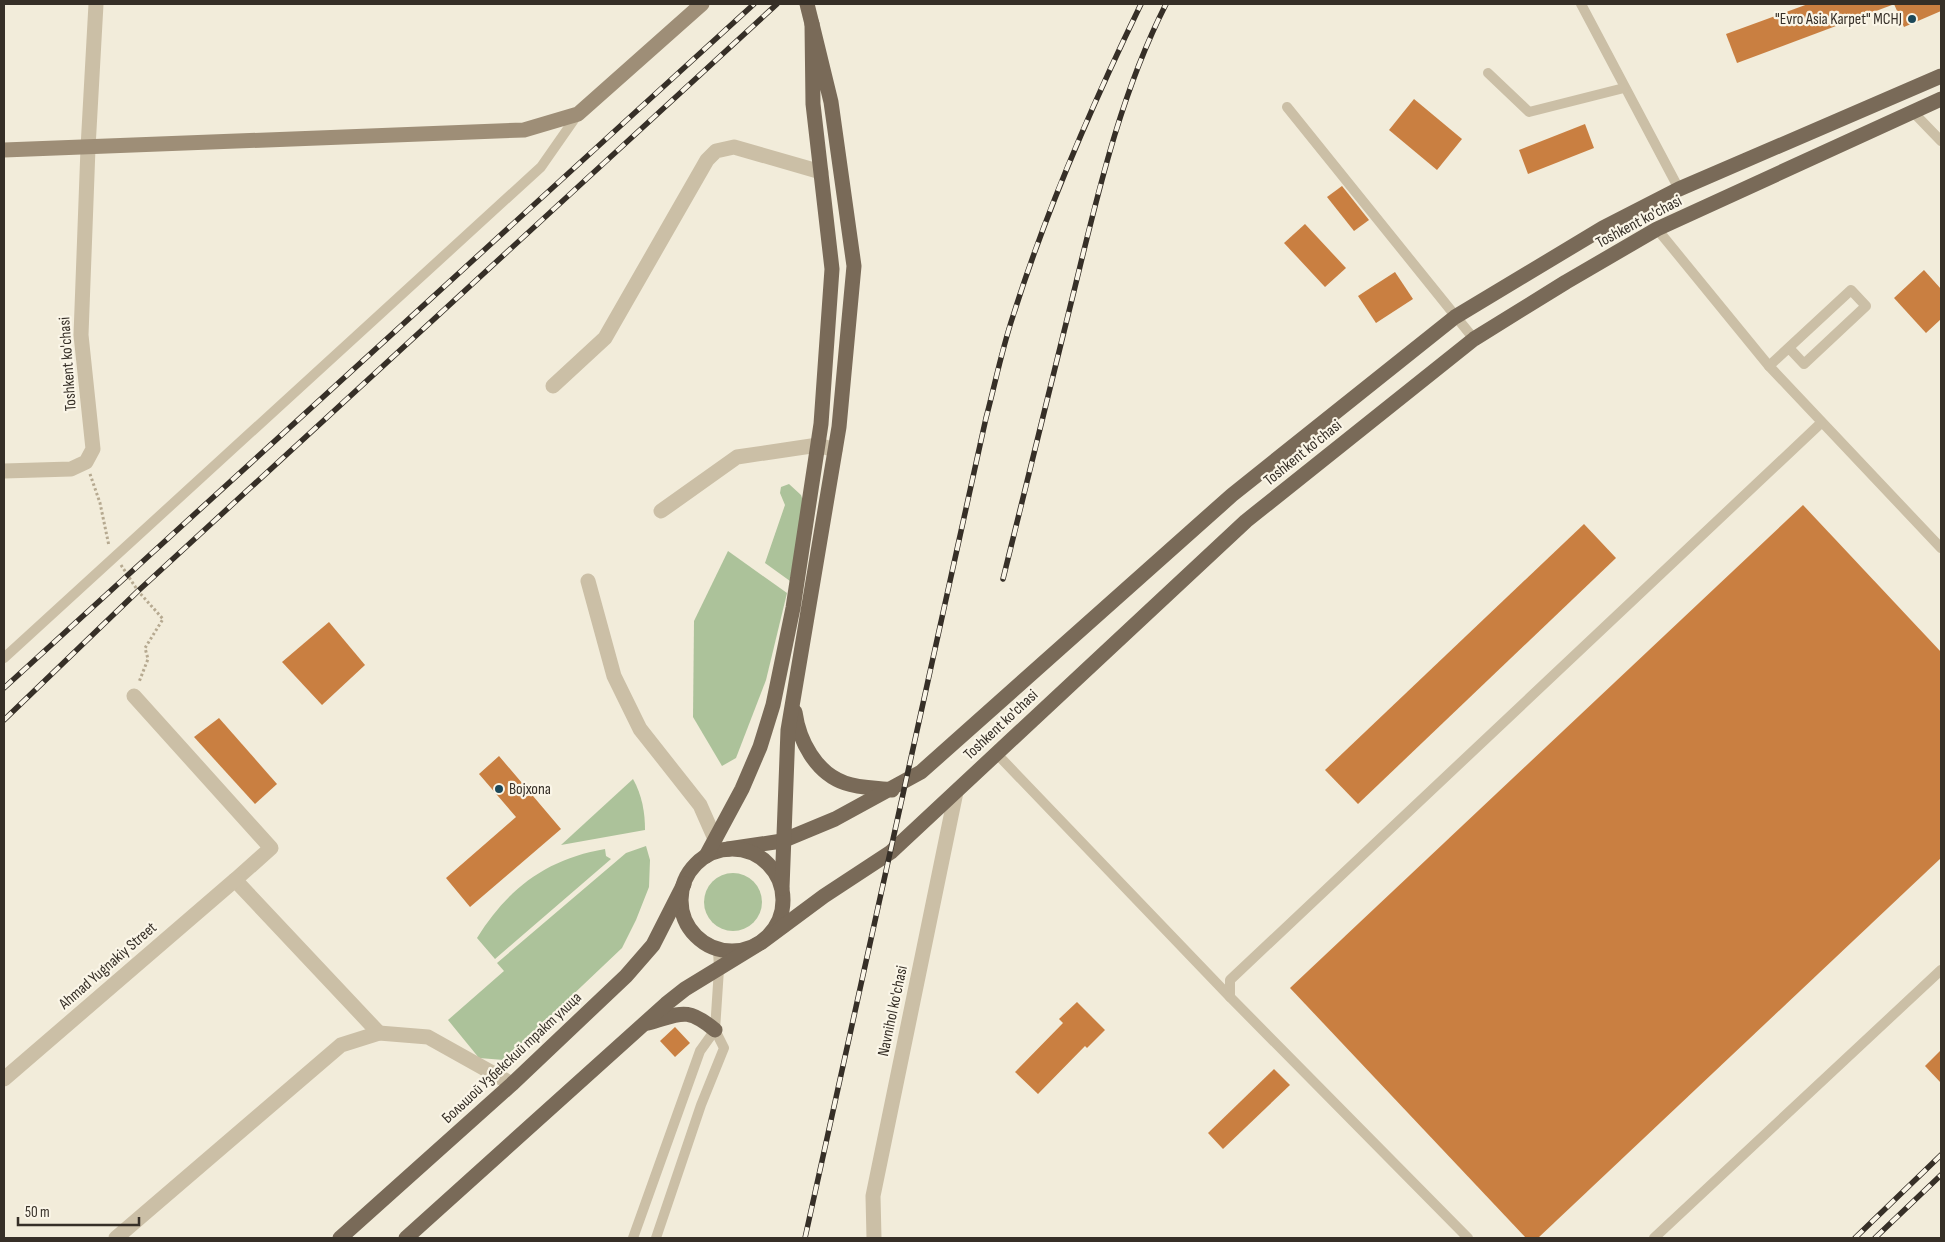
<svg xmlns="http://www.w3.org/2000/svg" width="1945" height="1242" font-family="'Sofia Sans Condensed',sans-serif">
<rect width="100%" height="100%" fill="#f2ecda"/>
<g fill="#acc29a">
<polygon points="789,484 801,495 804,504 790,581 765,563 785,505 780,493 781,487"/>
<polygon points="728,551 787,593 766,680 736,758 722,766 693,717 694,621"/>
<path d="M 633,779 C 642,795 645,812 645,830 L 561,845 Z"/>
<polygon points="646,846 650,860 649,887 636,920 622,948 504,1060 479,1058 448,1020 504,971 497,963 626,853"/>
<path d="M 605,849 L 606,856 L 611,859 L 495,959 L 477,938 C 508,888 547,859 605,849 Z"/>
<circle cx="733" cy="902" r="29"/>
</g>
<g fill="#c97f41">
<polygon points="1808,4 1892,5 1737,63 1726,34"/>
<polygon points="1894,4 1941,4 1941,11 1904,27"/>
<polygon points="1414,99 1462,139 1437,170 1389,130"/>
<polygon points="1585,124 1594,148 1528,174 1519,150"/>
<polygon points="1342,186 1369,220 1354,231 1327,197"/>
<polygon points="1305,224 1346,268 1325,287 1284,243"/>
<polygon points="1924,270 1941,289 1941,319 1926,333 1894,298"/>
<polygon points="1395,272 1413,299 1376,323 1358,296"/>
<polygon points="1803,505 1941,652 1941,858 1538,1238 1526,1238 1290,988"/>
<polygon points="1584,524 1616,558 1358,804 1325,770"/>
<polygon points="329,622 365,665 322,705 282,662"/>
<polygon points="219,718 277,784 255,804 194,737"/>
<polygon points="499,756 561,829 470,907 446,878 516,817 479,774"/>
<polygon points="1077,1002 1105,1030 1087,1048 1085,1046 1038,1094 1015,1072 1063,1023 1059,1019"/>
<polygon points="675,1027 690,1043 675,1057 660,1041"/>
<polygon points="1941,1050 1941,1083 1925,1066"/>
<polygon points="1274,1069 1290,1085 1223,1149 1208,1133"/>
</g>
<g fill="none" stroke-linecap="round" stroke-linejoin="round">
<g stroke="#b6a990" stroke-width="3" stroke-dasharray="2.5 2.5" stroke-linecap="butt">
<polyline points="90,474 100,503 109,546"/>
<polyline points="121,565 138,591 163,619 145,648 148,659 139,682"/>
</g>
<g stroke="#cbbfa6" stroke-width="10">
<polyline points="1581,4 1679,189"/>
<polyline points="1488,73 1529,112 1624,88"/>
<polyline points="1287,107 1474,339"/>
<polyline points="1913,112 1941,141"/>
<polyline points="1657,229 1769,366 1941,548"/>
<polyline points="1769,366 1851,290 1866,306 1804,364 1789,348"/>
<polyline points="4,658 541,167 578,114"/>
<polyline points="996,753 1230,997"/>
<polyline points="633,1238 700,1051 715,1030"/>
<polyline points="656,1238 701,1105 724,1048 715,1030 719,969 718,950"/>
<polyline points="1468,1238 1230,997 1230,980 1821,423"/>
<polyline points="1654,1238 1941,970"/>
</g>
<g stroke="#cbbfa6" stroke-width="15">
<polyline points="553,386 605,338 707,160 716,151 734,147 821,172"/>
<polyline points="4,471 71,469 86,462 93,449 81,335 88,148 96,4"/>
<polyline points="661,511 737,457 818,445 835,450"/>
<polyline points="588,581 614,676 640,729 700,805 715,839"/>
<polyline points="134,696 271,848 235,880 379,1033"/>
<polyline points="4,1079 235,880"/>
<polyline points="116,1238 341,1045 379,1033 428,1037 512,1084"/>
<polyline points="874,1238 873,1196 956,792"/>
</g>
<polyline stroke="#9e8e77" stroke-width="15" points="4,150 524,130 578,114 702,4"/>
<g stroke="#796a58" stroke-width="15">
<polyline points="807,4 812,24"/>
<path d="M 795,712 C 799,741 816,773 845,783 C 859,788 877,788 892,790"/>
<polyline points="728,849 782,841 835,819 921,772 1232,495 1455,317 1603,228 1679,189 1941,76"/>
<circle cx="732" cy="900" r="51"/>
<polyline points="706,856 742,789 760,747 773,705 793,608 821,424 832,269 813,104 812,24 831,102 854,266 839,427 788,730 782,888"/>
<path d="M 648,1023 C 681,1014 686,1006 715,1030"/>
<polyline points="340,1238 512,1084 626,976 653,945 684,884"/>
<polyline points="406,1238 666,1004 685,989 762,942 824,896 891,852 1246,521 1474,339 1566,282 1657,229 1941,99"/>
</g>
<defs>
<g id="rail">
<path d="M 1003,579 C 1027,483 1050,387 1074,291 C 1098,193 1120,95 1166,4"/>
<polyline points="4,688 754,4"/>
<polyline points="4,720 138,591 777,4"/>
<path d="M 805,1238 L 986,418 C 995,384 1002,349 1013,316 C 1047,208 1092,105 1141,4"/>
<polyline points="1855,1238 1941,1155"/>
<polyline points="1875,1238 1941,1175"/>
</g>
</defs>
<use href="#rail" stroke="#362f27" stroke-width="5.5"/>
<use href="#rail" stroke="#faf5e7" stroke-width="4" stroke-dasharray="11" stroke-linecap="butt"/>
</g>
<g fill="#1c4859" stroke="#faf5e7" stroke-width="2">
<circle cx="1912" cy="19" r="5"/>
<circle cx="499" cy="789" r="5"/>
</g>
<g text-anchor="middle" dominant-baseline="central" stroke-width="4.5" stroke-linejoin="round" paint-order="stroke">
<g font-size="16" fill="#362f27" stroke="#faf5e7" text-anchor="end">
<text x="1902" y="19">"Evro Asia Karpet" MCHJ</text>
<text x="509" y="789" text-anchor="start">Bojxona</text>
</g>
<g font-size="16" fill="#362f27" stroke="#faf5e7">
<text transform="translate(1639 222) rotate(-28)">Toshkent ko'chasi</text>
<text transform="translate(68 364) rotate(-94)">Toshkent ko'chasi</text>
<text transform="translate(1303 453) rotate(-39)">Toshkent ko'chasi</text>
<text transform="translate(1001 725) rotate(-43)">Toshkent ko'chasi</text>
<text transform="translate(108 966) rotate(-41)">Ahmad Yugnakiy Street</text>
<text transform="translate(893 1011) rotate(-78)">Navnihol ko'chasi</text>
<text transform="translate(512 1058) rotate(-43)">Большой Узбекский тракт улица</text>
</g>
</g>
<rect width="1945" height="1242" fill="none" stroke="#362f27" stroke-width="10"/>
<path d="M18 1217v8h121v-8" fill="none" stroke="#362f27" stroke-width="2.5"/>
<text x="25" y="1217" font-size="15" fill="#362f27" stroke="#faf5e7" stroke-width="4" paint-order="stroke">50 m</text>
</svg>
